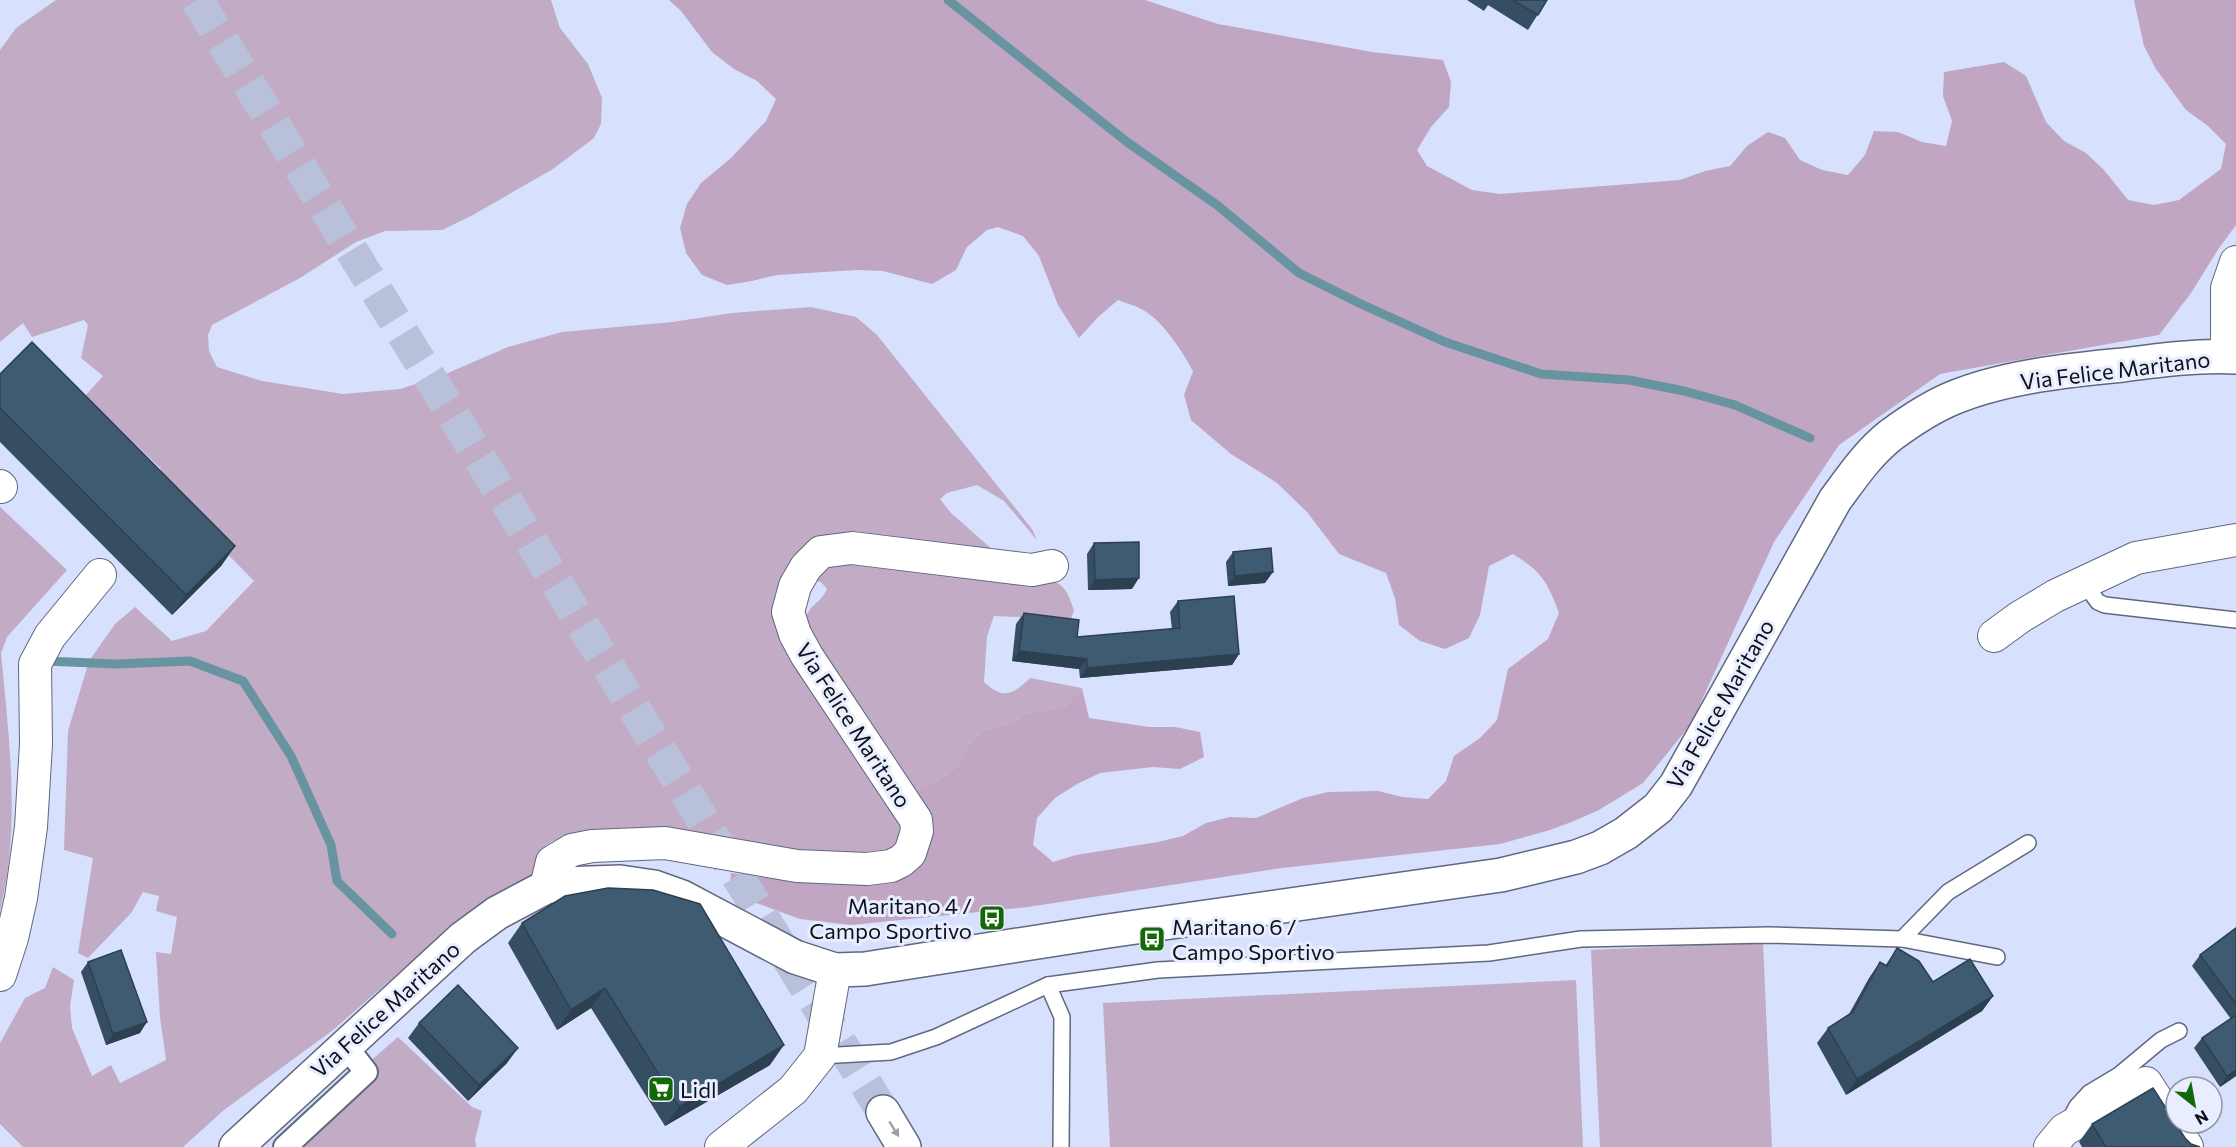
<svg xmlns="http://www.w3.org/2000/svg" width="2236" height="1147" font-family="Commissioner,sans-serif">
<rect width="100%" height="100%" fill="#d7e0fc"/>
<g fill="#c2abc5">
<path d="M 56,0 L 551,0 L 560,28 L 588,64 L 602,98 L 601,124 L 594,138 L 553,169 L 471,216 L 442,230 L 385,231 L 356,242 L 300,278 L 212,325 L 208,335 L 209,351 L 217,367 L 262,381 L 343,394 L 400,389 L 441,376 L 508,347 L 562,332 L 672,322 L 732,313 L 811,307 L 856,317 L 877,335 L 1032,529 L 1037,540 L 1004,501 L 977,485 L 947,493 L 940,499 L 951,513 L 1002,558 L 841,538 L 783,581 L 900,813 C 901,844 895,852 865,860 L 586,833 C 545,842 542,839 531,881 L 442,935 L 333,1030 L 224,1110 L 183,1147 L 23,1147 L 0,1124 L 0,1043 L 25,998 L 45,988 L 53,967 L 74,980 L 70,1006 L 72,1028 L 92,1076 L 111,1065 L 120,1083 L 166,1060 L 160,1017 L 156,952 L 171,954 L 177,917 L 156,911 L 159,896 L 143,892 L 131,913 L 88,958 L 78,953 L 93,858 L 64,850 L 68,731 L 89,661 L 115,624 L 135,607 L 172,641 L 206,631 L 254,581 L 153,478 L 161,469 L 85,396 L 103,376 L 81,358 L 88,325 L 84,320 L 32,337 L 23,323 L 0,342 L 0,50 L 16,28 Z"/>
<path d="M 0,507 L 67,570 L 7,637 L 1,653 C 9,739 21,826 0,911 Z"/>
<path d="M 827,561 L 1049,579 C 1066,585 1068,594 1074,610 L 1071,619 L 994,616 L 987,636 L 984,682 C 1003,700 1013,695 1030,678 L 1082,688 L 1068,706 L 1024,714 L 1015,721 L 981,732 L 965,749 L 959,765 L 938,781 L 910,792 L 804,622 C 810,602 820,605 827,589 L 821,582 L 812,580 Z"/>
<polygon points="1763,942 1772,1147 1600,1147 1591,950"/>
<polygon points="1576,980 1583,1147 1110,1147 1103,1003"/>
<polygon points="398,1037 472,1107 482,1111 475,1140 476,1147 295,1147 367,1064"/>
</g>
<path fill="#c0a6c3" d="M 669,0 L 1145,0 L 1218,24 L 1372,52 L 1443,60 L 1451,82 L 1449,107 L 1431,127 L 1417,150 L 1427,166 L 1472,190 L 1500,194 L 1680,180 L 1705,171 L 1730,166 L 1747,146 L 1768,132 L 1785,138 L 1800,160 L 1822,170 L 1848,175 L 1865,155 L 1874,131 L 1898,132 L 1922,142 L 1946,146 L 1952,121 L 1943,96 L 1944,72 L 2004,62 L 2026,76 L 2046,122 L 2064,141 L 2086,153 L 2104,170 L 2128,200 L 2154,205 L 2179,200 L 2221,169 L 2226,144 L 2208,126 L 2186,110 L 2156,69 L 2144,46 L 2134,0 L 2236,0 L 2236,225 L 2219,248 L 2191,293 L 2159,335 L 1940,374 L 1839,445 L 1774,542 L 1691,724 L 1643,783 L 1599,810 L 1574,821 L 1550,830 L 1500,844 L 1282,868 L 1028,907 L 851,925 L 800,919 L 729,893 L 731,873 L 791,881 L 906,875 L 926,855 L 931,834 L 910,792 L 938,781 L 959,765 L 965,749 L 981,732 L 1015,721 L 1024,714 L 1067,706 L 1082,688 L 1089,718 L 1149,727 L 1175,727 L 1200,732 L 1204,757 L 1180,769 L 1153,767 L 1100,773 L 1077,784 L 1055,798 L 1037,818 L 1033,845 L 1053,862 L 1076,855 L 1158,842 L 1183,836 L 1206,823 L 1230,817 L 1256,818 L 1303,798 L 1328,792 L 1378,791 L 1402,797 L 1428,799 L 1446,781 L 1454,756 L 1480,738 L 1497,720 L 1508,669 L 1548,639 L 1559,613 C 1547,581 1542,572 1513,554 L 1489,566 L 1480,615 L 1469,638 L 1445,649 L 1420,641 L 1399,625 L 1395,598 L 1386,573 L 1339,554 L 1307,512 L 1277,483 L 1231,454 L 1191,420 L 1184,395 L 1193,371 C 1182,351 1162,319 1141,309 C 1134,305 1125,303 1118,300 L 1098,317 L 1079,338 L 1058,305 L 1039,256 L 1023,236 L 998,227 L 987,230 L 967,247 L 956,270 L 932,284 L 883,271 L 856,270 L 777,275 L 752,281 L 727,285 L 702,275 L 686,253 L 680,228 L 687,204 L 701,183 L 731,158 L 766,121 L 776,99 L 757,81 L 734,69 L 712,52 L 681,11 Z"/>
<g fill="none" stroke-linecap="round" stroke-linejoin="round">
<g stroke="#6893a0" stroke-width="9">
<polyline points="948,0 1127,142 1217,205 1299,273 1361,304 1445,342 1541,374 1629,380 1684,391 1735,405 1810,438"/>
<polyline points="45,661 116,664 190,661 243,681 291,756 331,845 337,881 392,934"/>
</g>
<polyline stroke="#b9c1da" stroke-width="33" stroke-dasharray="33 16" stroke-linecap="butt" points="197,0 883,1112"/>
<defs>
<g id="service">
<polyline points="2083,582 2098,602 2105,605 2236,620"/>
<polyline points="1902,939 1997,957"/>
<polyline points="1048,985 1062,1017 1061,1147"/>
<polyline points="820,1056 891,1052 936,1037 1048,985 1158,970 1489,953 1581,939 1768,935 1902,939 1948,892 2028,843"/>
<polyline points="2070,1119 2077,1106 2089,1093 2119,1075 2161,1040 2179,1031"/>
</g>
<polyline id="pedestrian" points="285,1147 366,1072 345,1045"/>
<g id="minor">
<polyline points="2227,357 2227,288 2236,262"/>
<polyline points="0,486 1,487"/>
<polyline points="1994,636 2020,617 2055,596 2136,558 2236,540"/>
<polyline points="546,887 552,862 572,850 592,846 665,843 797,866 867,869 891,866 901,861 910,853 917,831 916,820 807,656 795,634 788,612 795,586 806,567 821,552 852,548 1032,570 1052,566"/>
<polyline points="0,975 12,938 21,898 31,827 36,744 35,664 50,636 100,575"/>
<polyline points="721,1147 793,1090 820,1056 835,970"/>
<polyline points="2050,1147 2064,1130 2146,1083 2187,1147"/>
</g>
<path id="tertiary" d="M 236,1147 L 463,938 L 497,913 L 546,887 L 562,884 L 620,882 L 654,887 L 682,897 L 795,957 L 835,970 L 865,969 L 1108,931 L 1501,875 L 1576,857 L 1600,848 L 1626,833 L 1658,808 L 1676,785 L 1835,500 C 1852,477 1868,453 1891,435 C 1910,421 1931,407 1953,398 C 2003,377 2069,370 2123,365 C 2160,360 2198,355 2236,357"/>
<polyline id="motorway" points="883,1112 904,1147"/>
</defs>
<use href="#service" stroke="#60687f" stroke-width="18"/>
<use href="#pedestrian" stroke="#60687f" stroke-width="26"/>
<use href="#minor" stroke="#60687f" stroke-width="34"/>
<use href="#tertiary" stroke="#60687f" stroke-width="36"/>
<use href="#motorway" stroke="#60687f" stroke-width="36"/>
<use href="#service" stroke="#fff" stroke-width="15"/>
<use href="#pedestrian" stroke="#fff" stroke-width="22"/>
<use href="#minor" stroke="#fff" stroke-width="32"/>
<use href="#tertiary" stroke="#fff" stroke-width="33"/>
<use href="#motorway" stroke="#fff" stroke-width="33"/>
</g>
<g fill="#364e62">
<polygon points="1467,0 1547,0 1528,30 1488,5 1484,11"/>
<polygon points="0,374 235,546 221,566 172,615 0,442"/>
<polygon points="1094,543 1132,589 1088,590 1087,554"/>
<polygon points="1233,552 1265,583 1228,586 1226,562"/>
<polygon points="1178,601 1239,654 1232,665 1080,678 1079,669 1012,661 1016,624 1024,613 1077,637 1172,629 1170,612"/>
<polygon points="522,923 770,1065 665,1126 591,1008 557,1030 508,943"/>
<polygon points="2236,928 2236,1076 2220,1087 2194,1048 2202,1038 2231,1019 2192,966 2200,955"/>
<polygon points="1897,948 1933,982 1993,996 1982,1011 1846,1095 1817,1043 1828,1028 1849,1014 1869,978 1880,962 1885,966"/>
<polygon points="88,962 140,1033 106,1045 81,972"/>
<polygon points="419,1023 507,1063 468,1101 408,1038"/>
<polygon points="2092,1124 2185,1138 2191,1144 2200,1147 2082,1147 2079,1142"/>
</g>
<g fill="#2c4050">
<polygon points="235,546 221,566 172,615 186,595"/>
<polygon points="1273,572 1265,583 1228,586 1235,576"/>
<polygon points="1139,578 1132,589 1088,590 1095,580"/>
<polygon points="1019,651 1087,659 1079,669 1012,661"/>
<polygon points="1239,654 1232,665 1080,678 1087,668"/>
<polygon points="605,988 591,1008 557,1030 571,1010"/>
<polygon points="1993,996 1982,1011 1846,1095 1857,1079"/>
<polygon points="147,1022 140,1033 106,1045 113,1034"/>
<polygon points="784,1045 770,1065 665,1126 679,1107"/>
<polygon points="518,1048 507,1063 468,1101 479,1085"/>
<polygon points="2236,1070 2236,1076 2220,1087 2227,1076"/>
</g>
<g fill="#3f5b72" stroke="#2c4050" stroke-width="1.5">
<polygon points="1513,0 1547,0 1538,15"/>
<polygon points="32,342 235,546 186,595 0,408 0,374"/>
<polygon points="1139,542 1139,578 1095,580 1094,543"/>
<polygon points="1271,548 1273,572 1235,576 1233,552"/>
<polygon points="1234,596 1239,654 1087,668 1087,659 1019,651 1024,613 1079,620 1077,637 1180,628 1178,601"/>
<polygon points="608,888 653,890 700,904 784,1045 679,1107 605,988 571,1010 522,923 565,896"/>
<polygon points="2236,928 2236,1004 2200,955"/>
<polygon points="1897,948 1919,961 1933,982 1970,959 1993,996 1857,1079 1828,1028 1853,1012 1880,962 1887,966"/>
<polygon points="121,950 147,1022 113,1034 88,962"/>
<polygon points="458,985 518,1048 479,1085 419,1023"/>
<polygon points="2236,1015 2236,1070 2227,1076 2202,1038"/>
<polygon points="2153,1088 2185,1138 2191,1144 2200,1147 2106,1147 2092,1124"/>
</g>
<defs><path id="oneway-solid" d="M-6-.8H1V-3.2L6.5 0L1 3.2V.8H-6Z" transform="scale(1.5)"/></defs>
<use fill="#9fa0a3" href="#oneway-solid" transform="translate(894 1129) rotate(58)"/>
<defs>
<symbol id="bus-square" viewBox="-11 -11 22 22"><rect x="-9" y="-9" width="18" height="18" rx="4" fill="#156809" stroke="#e8eeff"/><path d="M-5-6H5V4H4V6H2V4H-2V6H-4V4H-5ZM-3.5-4V0h7V-4ZM-3.5 1.2v1.5H-2V1.2ZM2 1.2v1.5H3.5V1.2Z" fill="#fff"/></symbol>
<symbol id="supermarket-square" viewBox="-11 -11 22 22"><rect x="-9" y="-9" width="18" height="18" rx="4" fill="#156809" stroke="#e8eeff"/><path d="M-6-5.5h2.5l.6 2H6L4.5 2H-2.5L-4.4-4H-6ZM-1.5 3.2a1.3 1.3 0 1 0 .1 0ZM3 3.2a1.3 1.3 0 1 0 .1 0Z" fill="#fff"/></symbol>
</defs>
<g fill-rule="evenodd">
<use href="#bus-square" x="977" y="903" width="30" height="30"/>
<use href="#bus-square" x="1137" y="924" width="30" height="30"/>
<use href="#supermarket-square" x="646" y="1074" width="30" height="30"/>
</g>
<g text-anchor="middle" dominant-baseline="central" stroke-width="6" stroke-linejoin="round" paint-order="stroke">
<g font-size="22" fill="#0e111a" stroke="#e8eeff">
<text transform="translate(2115 370) rotate(-7)">Via Felice Maritano</text>
<text transform="translate(1720 704) rotate(-60)">Via Felice Maritano</text>
<text transform="translate(854 725) rotate(57)">Via Felice Maritano</text>
<text transform="translate(385 1009) rotate(-42)">Via Felice Maritano</text>
</g>
<g font-size="22" fill="#0e111a" stroke="#e8eeff" text-anchor="start">
<text x="972" y="905" text-anchor="end">Maritano 4 /<tspan x="972" dy="25">Campo Sportivo</tspan></text>
<text x="1172" y="926">Maritano 6 /<tspan x="1172" dy="25">Campo Sportivo</tspan></text>
<text x="680" y="1089">Lidl</text>
</g>
</g>
<g transform="translate(2194 1105) rotate(149)"><circle r="28" fill="#e8eeff" stroke="#9196a3" stroke-width="1.5"/>
<path d="M0-4.5L10 22L0 15L-10 22Z" fill="#156809"/>
<text y="-9" font-size="16" font-weight="bold" text-anchor="middle" fill="#0e111a">N</text>
</g>
</svg>
